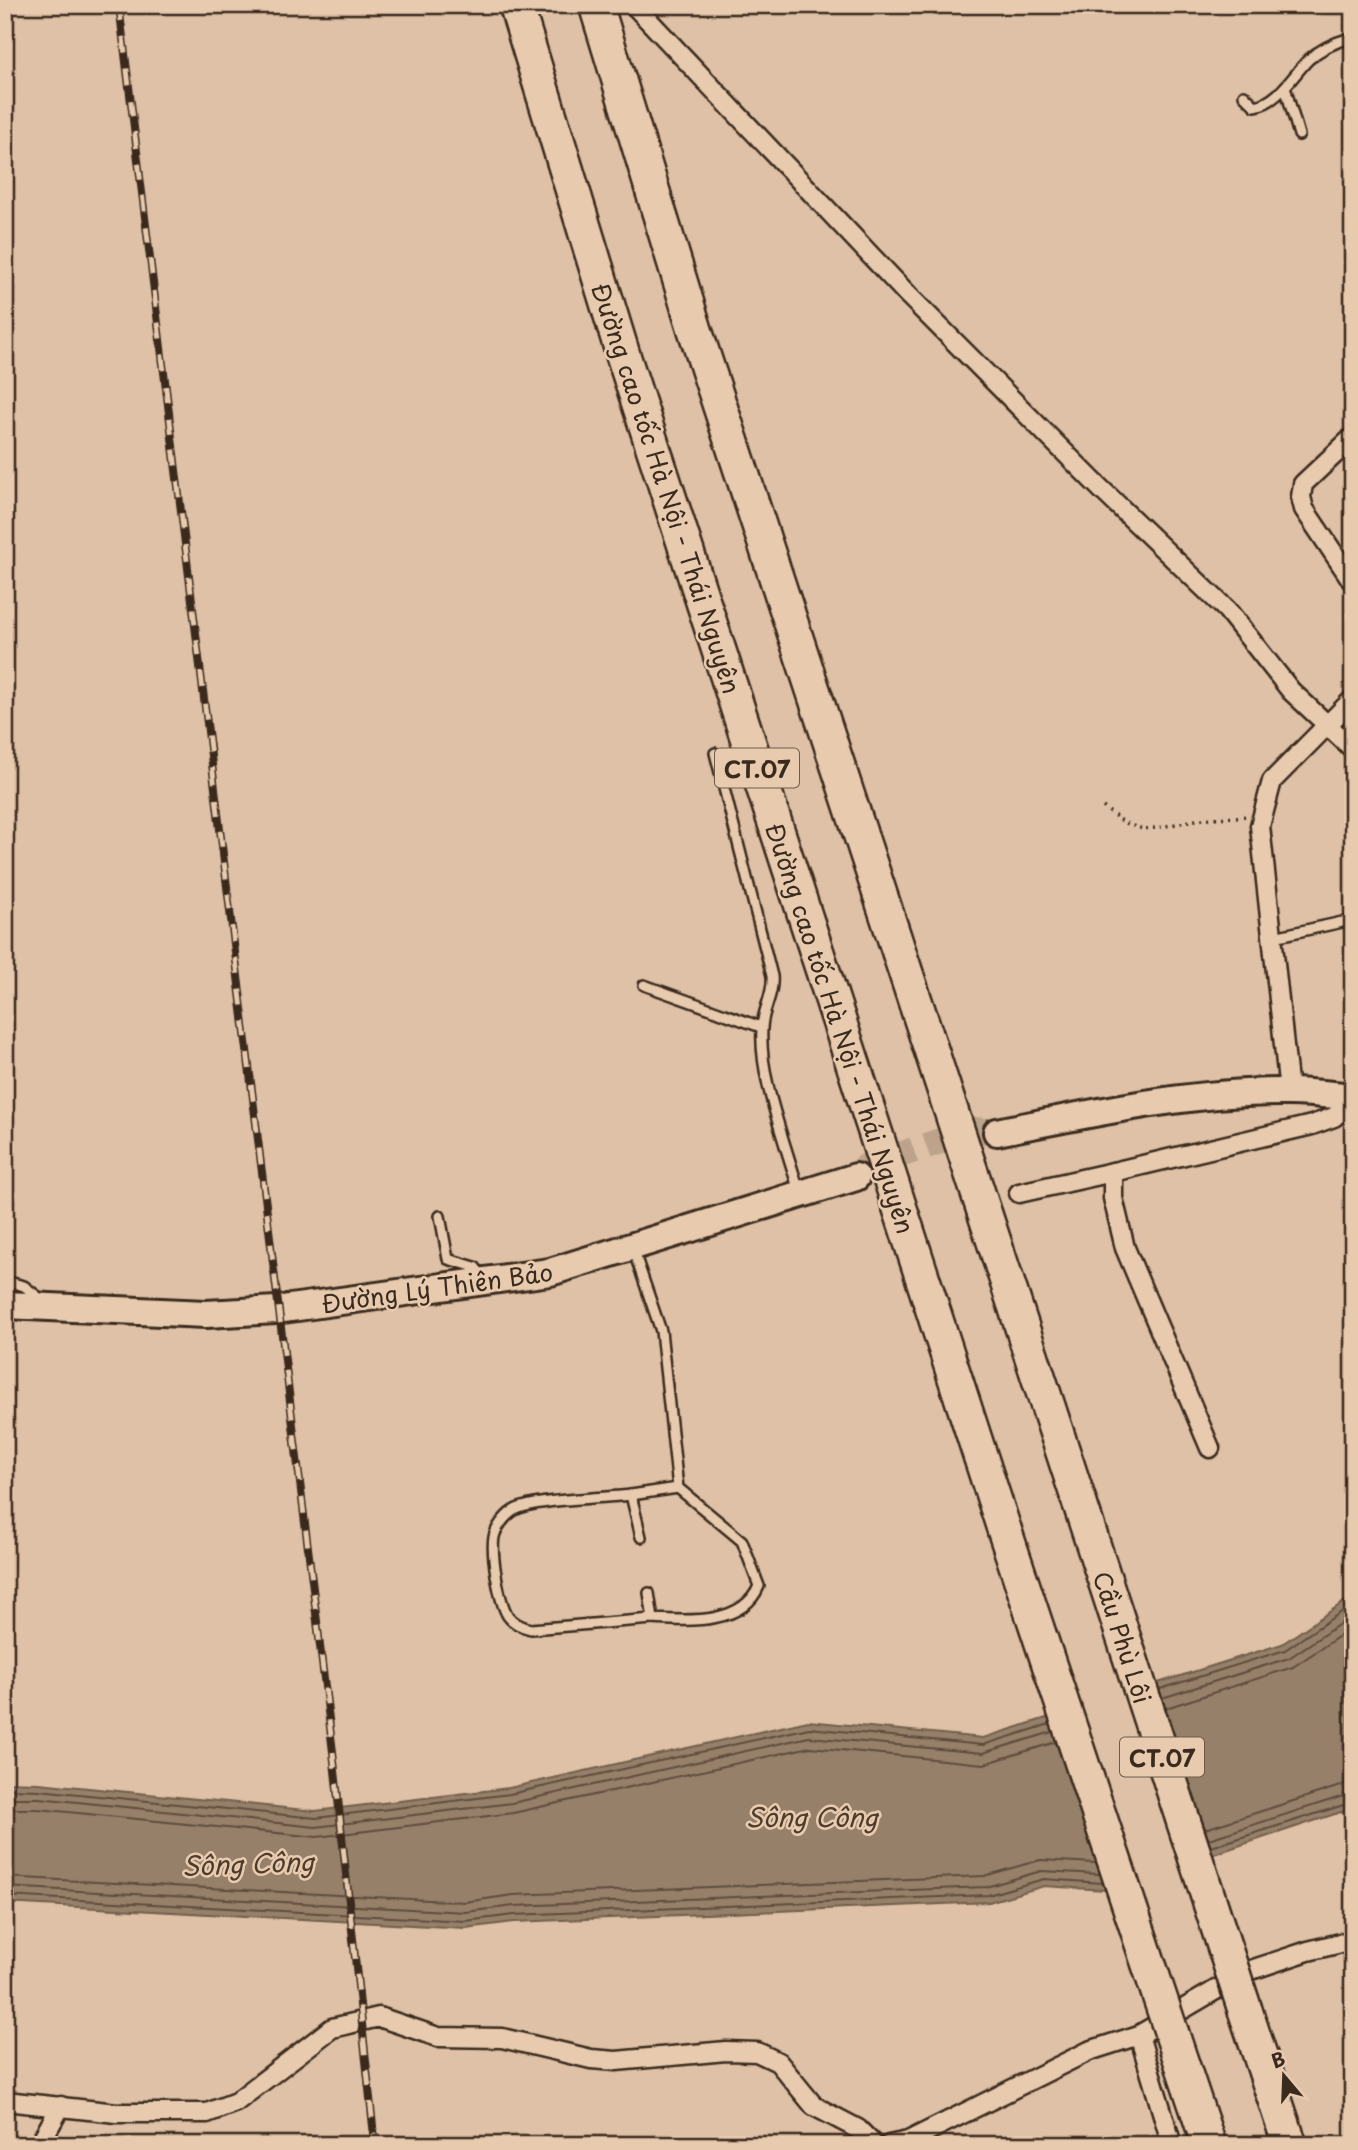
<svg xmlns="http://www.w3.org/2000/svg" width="1358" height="2150" font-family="'Playpen Sans',sans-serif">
<rect width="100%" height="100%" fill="#dec1a6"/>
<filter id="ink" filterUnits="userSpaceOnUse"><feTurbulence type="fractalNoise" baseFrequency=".0143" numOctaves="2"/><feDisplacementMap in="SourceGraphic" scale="14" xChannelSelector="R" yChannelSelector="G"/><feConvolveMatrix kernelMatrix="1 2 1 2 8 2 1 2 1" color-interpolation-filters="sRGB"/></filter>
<g filter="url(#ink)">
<polygon fill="#96806b" stroke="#725e4c" stroke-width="2" points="1353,1596 1353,1808 1105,1890 1044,1886 989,1902 514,1922 466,1928 5,1903 5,1782 39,1783 315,1811 509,1788 808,1721 983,1738 1282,1644"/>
<polygon fill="#dec1a6" points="1139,1685 1197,1863 1123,1888 1063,1709"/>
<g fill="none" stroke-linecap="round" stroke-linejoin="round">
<g stroke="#5f4c3d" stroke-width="2">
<polyline points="1160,1689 1285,1650 1353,1604"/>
<polyline points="1162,1698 1289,1658 1353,1615"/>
<polyline points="1166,1708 1293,1667 1353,1627"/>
<polyline points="5,1789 39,1790 316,1818 510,1794 809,1728 983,1745 1050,1724"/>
<polyline points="5,1798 39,1798 316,1827 512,1803 809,1737 983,1753 1052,1732"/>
<polyline points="5,1809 38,1809 317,1837 513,1813 810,1747 984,1764 1056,1742"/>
<polyline points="1205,1829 1353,1782"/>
<polyline points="1209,1839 1353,1793"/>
<polyline points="1211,1847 1353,1802"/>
<polyline points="5,1877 465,1902 513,1895 984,1876 1040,1860 1096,1863"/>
<polyline points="5,1887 465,1912 514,1906 986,1887 1041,1871 1099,1874"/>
<polyline points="5,1896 465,1921 514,1915 988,1895 1044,1879 1102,1883"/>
</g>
<polyline stroke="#bda38b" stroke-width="26" stroke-dasharray="26 13" stroke-linecap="butt" points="856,1177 867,1166 973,1130 997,1132"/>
<defs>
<g id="lane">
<polyline points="1285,87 1299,135"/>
<path d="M 1244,95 L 1255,106 C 1278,103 1293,75 1308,60 C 1319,50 1333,43 1347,39 L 1353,41"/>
<path d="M 715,753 L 772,976 C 774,995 762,1010 762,1029 C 759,1079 786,1143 799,1192"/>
<polyline points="1274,937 1347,921"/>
<polyline points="644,985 761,1027"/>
<polyline points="440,1216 448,1259 475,1267 484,1278"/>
<path d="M 633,1249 L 661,1331 L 678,1488 L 742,1541 L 759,1586 C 743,1625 689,1621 653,1619 L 649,1593"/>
<polyline points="5,1281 24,1286 42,1300"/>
<path d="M 631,1495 C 605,1498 532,1499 513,1511 C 505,1516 496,1528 494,1537 C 491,1554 499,1602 508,1616 C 514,1624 521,1627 531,1629 L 653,1619"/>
<polyline points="641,1537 631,1495 678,1488"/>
</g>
<g id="street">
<polyline points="634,5 909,296 1101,489 1227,610 1291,691 1353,749"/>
<polyline points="1353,437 1303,484 1301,497 1304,509 1353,582"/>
<polyline points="1289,1091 1260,826 1272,781 1353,699"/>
<polyline points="1113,1172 1312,1125 1334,1117 1353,1102"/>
<polyline points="1019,1193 1113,1172 1113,1198 1125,1248 1210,1448"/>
<polyline points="1139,2035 1172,2145"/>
<polyline points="5,2101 117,2113 207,2113 236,2102 332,2028 379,2017 438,2037 502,2038 591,2059 616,2061 726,2051 757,2052 778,2062 814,2106 858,2129 874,2145"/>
<polyline points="39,2145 61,2106"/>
<polyline points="889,2145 908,2141 1089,2051 1139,2035 1248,1971 1308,1951 1353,1940"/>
</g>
<g id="secondary">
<path d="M 997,1132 C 1093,1113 1190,1091 1289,1092 C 1310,1092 1332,1095 1353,1097"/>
<polyline points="5,1305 206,1314 276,1310 550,1272 856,1177"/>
</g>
<g id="highway">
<polyline points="516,5 623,355 1004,1529"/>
<polyline points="596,5 695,330 1080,1504"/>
<polyline points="1245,2010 1290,2145"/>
<polyline points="1172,2034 1209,2145"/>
</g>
</defs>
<use href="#lane" stroke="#3b2a1e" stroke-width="14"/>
<use href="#street" stroke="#3b2a1e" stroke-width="23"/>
<use href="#secondary" stroke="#3b2a1e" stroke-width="32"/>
<use href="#highway" stroke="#3b2a1e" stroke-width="38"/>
<path stroke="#3b2a1e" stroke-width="3.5" stroke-dasharray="2 5" stroke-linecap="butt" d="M 1103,807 C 1142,838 1146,829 1191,821 C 1209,817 1228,818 1247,816"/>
<use href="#lane" stroke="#e8cbaf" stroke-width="9"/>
<use href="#street" stroke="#e8cbaf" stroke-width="18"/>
<use href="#secondary" stroke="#e8cbaf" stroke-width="26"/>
<use href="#highway" stroke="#e8cbaf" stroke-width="33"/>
<defs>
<polyline id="rail" points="119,5 333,1752 375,2145"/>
</defs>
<use href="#rail" stroke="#3b2a1e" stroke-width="8"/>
<use href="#rail" stroke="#e8cbaf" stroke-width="5" stroke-dasharray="16" stroke-linecap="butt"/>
<defs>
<g id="highway-bridge">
<polyline points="1080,1504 1245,2010"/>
<polyline points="1004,1529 1172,2034"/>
</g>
</defs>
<use href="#highway-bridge" stroke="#3b2a1e" stroke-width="38" stroke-linecap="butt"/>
<use href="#highway-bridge" stroke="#e8cbaf" stroke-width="33"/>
</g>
</g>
<g text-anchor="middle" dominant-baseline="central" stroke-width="5" stroke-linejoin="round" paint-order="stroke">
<g fill="#e8cbaf" stroke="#6f5a4a" stroke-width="2">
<rect x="715" y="748.5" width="84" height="39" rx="5"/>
<rect x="1120" y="1737.5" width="84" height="39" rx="5"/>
</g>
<g font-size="23" font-weight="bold" fill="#3b2a1e">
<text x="757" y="768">CT.07</text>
<text x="1162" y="1757">CT.07</text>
</g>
<g font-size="24" fill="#3b2a1e" stroke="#e8cbaf">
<text transform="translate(667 488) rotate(72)">Đường cao tốc Hà Nội - Thái Nguyên</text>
<text transform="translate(841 1028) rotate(72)">Đường cao tốc Hà Nội - Thái Nguyên</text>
<text transform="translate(437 1287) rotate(-8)">Đường Lý Thiên Bảo</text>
<text transform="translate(1123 1637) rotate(72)">Cầu Phù Lôi</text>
</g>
<g font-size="26" font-style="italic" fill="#4d3b2d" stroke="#e8cbaf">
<text x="812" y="1816">Sông Công</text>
<text transform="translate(248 1863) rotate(-2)">Sông Công</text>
</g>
</g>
<rect width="1358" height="2150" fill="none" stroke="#e8cbaf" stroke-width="28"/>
<rect x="14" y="14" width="1330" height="2122" fill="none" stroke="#3b2a1e" stroke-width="2.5" filter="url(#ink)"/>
<g transform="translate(1284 2076) rotate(341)" stroke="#e8cbaf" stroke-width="5" paint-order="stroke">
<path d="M0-5L12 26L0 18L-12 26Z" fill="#3b2a1e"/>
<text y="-10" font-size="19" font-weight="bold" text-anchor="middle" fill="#3b2a1e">B</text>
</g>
</svg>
